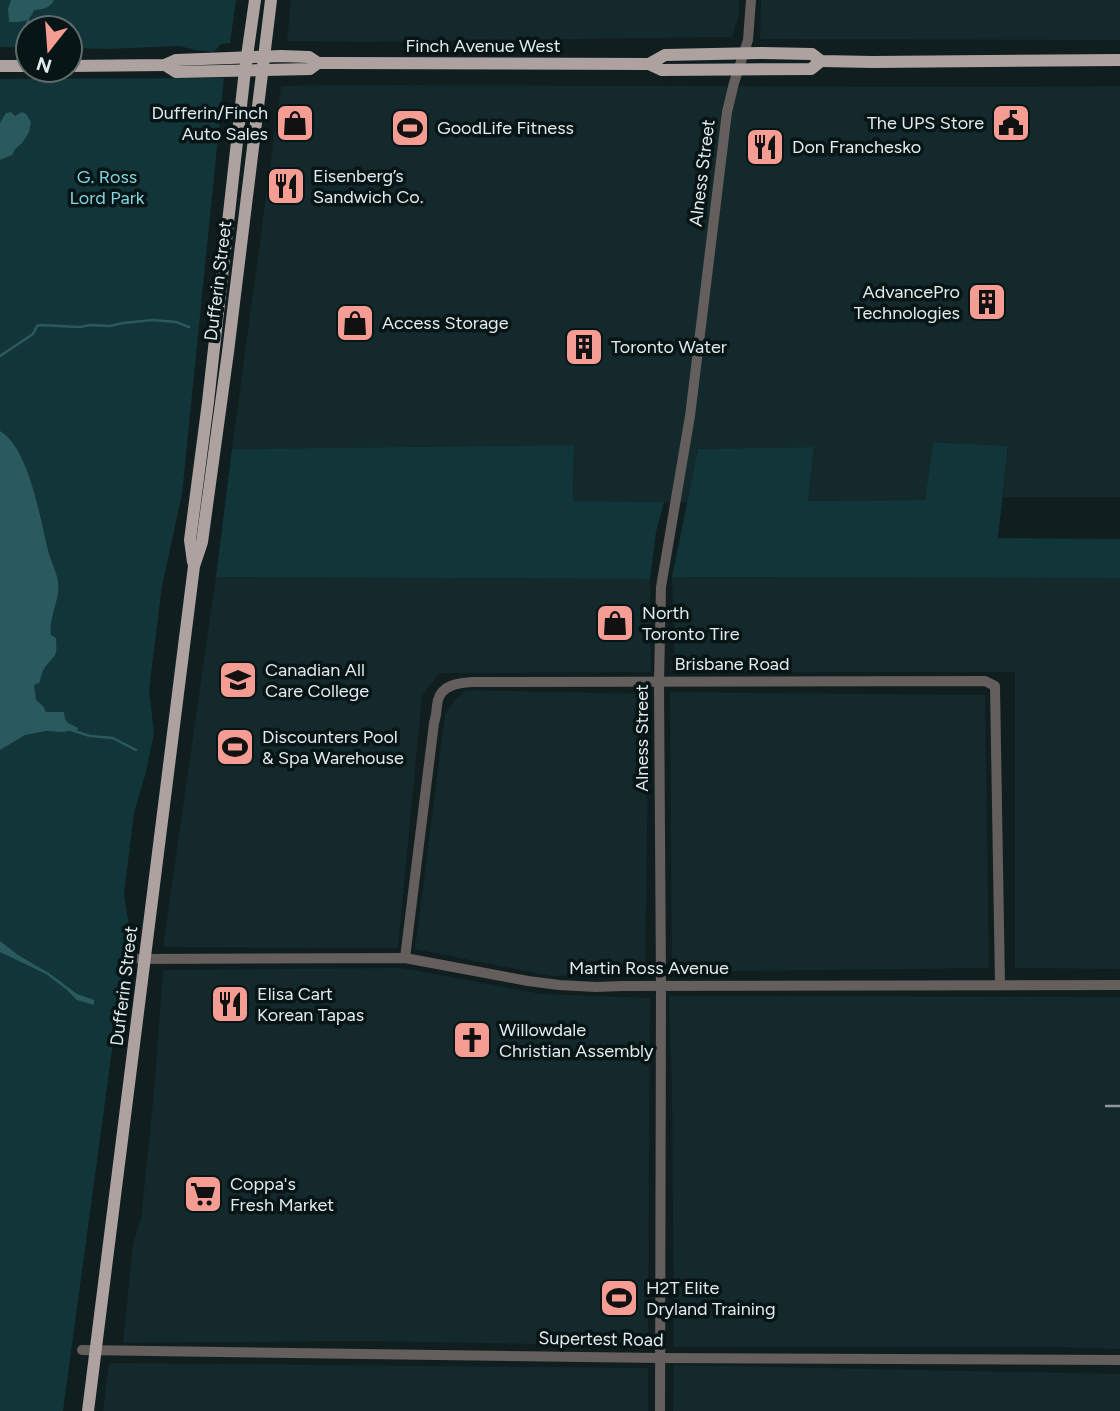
<svg xmlns="http://www.w3.org/2000/svg" width="1120" height="1411" font-family="Figtree,sans-serif">
<rect width="100%" height="100%" fill="#111e1f"/>
<g fill="#13292b">
<polygon points="291,0 739,0 739,15 732,37 365,42 287,41"/>
<polygon points="761,0 1120,0 1120,40 760,39"/>
<polygon points="330,85 974,87 1120,86 1120,497 1003,497 1008,446 933,442 925,500 808,501 814,447 699,449 687,502 664,502 573,501 574,445 232,449 281,86"/>
<polygon points="216,577 650,579 651,672 439,673 422,696 398,948 163,947"/>
<polygon points="672,577 1120,578 1120,969 1015,968 1015,672 675,672"/>
<polygon points="466,690 649,694 645,973 550,976 415,949 445,714 455,700"/>
<polygon points="670,692 985,695 989,968 672,972"/>
<polygon points="402,968 542,994 650,998 648,1346 359,1341 123,1343 133,1244 141,1219 154,1092 163,970"/>
<polygon points="669,996 1120,997 1120,1349 1062,1347 674,1347 672,1094"/>
<polygon points="109,1363 648,1368 648,1411 103,1411"/>
<polygon points="674,1365 1120,1374 1120,1411 673,1411"/>
</g>
<g fill="#113538">
<polygon points="0,0 236,0 230,43 221,44 214,52 195,50 179,46 107,49 70,48 70,28 28,28 28,47 0,47"/>
<polygon points="224,78 182,494 162,586 149,690 154,733 146,772 134,813 124,894 129,925 63,1411 0,1411 0,79"/>
<polygon points="933,442 1008,446 998,538 1120,539 1120,578 672,577 698,449 814,447 808,501 925,500"/>
<polygon points="574,445 573,501 664,502 656,532 650,579 216,577 232,449"/>
</g>
<g fill="#2a595e">
<path d="M 11,0 L 54,0 C 49,9 44,9 34,10 C 30,22 22,22 9,22 L 8,9 Z"/>
<polygon points="11,112 15,116 22,112 26,114 31,122 29,132 22,143 16,148 12,155 0,160 0,123 6,113"/>
<path d="M 0,431 C 29,448 40,518 48,550 C 50,560 56,570 58,581 C 61,599 48,617 51,635 L 56,638 C 57,657 57,652 46,666 C 42,670 41,678 39,684 L 37,683 L 34,686 L 36,700 L 43,706 L 46,712 L 64,712 L 65,719 L 68,723 L 78,728 L 78,730 L 62,732 L 46,731 L 25,735 L 0,750 Z"/>
<polygon points="0,941 18,955 49,973 77,994 94,1000 94,1005 77,1000 67,990 46,974 0,952"/>
</g>
<g fill="none" stroke-linecap="round" stroke-linejoin="round">
<g stroke="#2a595e" stroke-width="2.5">
<polyline points="27,29 28,19"/>
<polyline points="0,356 33,334 37,326 40,325 80,327 90,325 110,326 123,323 153,320 176,322 189,327"/>
<polyline points="71,730 90,736 113,738 136,750"/>
</g>
<g stroke="#645e5d" stroke-width="10">
<path d="M 405,958 L 434,723 C 437,715 436,708 438,700 C 442,685 458,683 472,682 L 985,681 L 995,686 L 1000,985"/>
<polyline points="139,959 405,958 528,981 559,985 596,987 622,986 1120,985"/>
<polyline points="82,1350 659,1358 1120,1360"/>
<polyline points="660,1411 661,986 659,682 661,587 690,416 727,112 734,83 748,40 751,0"/>
</g>
<g stroke="#aea2a0" stroke-width="12">
<polyline points="649,64 665,55 760,53 812,54 821,61 873,62 1120,60"/>
<polyline points="165,65 176,72 310,69 318,63 333,63 649,64 662,70 811,69 821,61"/>
<polyline points="0,66 28,66"/>
<polyline points="70,66 165,65 176,60 281,56 309,57 318,63"/>
<polyline points="193,562 190,540 208,402 245,70 255,0"/>
<polyline points="88,1411 194,566 202,542 228,352 271,0"/>
</g>
<polyline stroke="#8f999a" stroke-width="2.5" points="1106,1106 1120,1106"/>
</g>
<defs>
<symbol id="shop-square" viewBox="-11 -11 22 22"><rect x="-9" y="-9" width="18" height="18" rx="4" fill="#f59c93" stroke="#081516"/><path d="M-5-2.5h2.3a2.7 3.5 0 0 1 5.4 0H5L5.5 6h-11ZM-1.5-2.5h3a1.5 2.3 0 0 0-3 0Z" fill="#111"/></symbol>
<symbol id="civic-square" viewBox="-11 -11 22 22"><rect x="-9" y="-9" width="18" height="18" rx="4" fill="#f59c93" stroke="#081516"/><path d="M-.6-6.5H3V-4.5H.6V-3L4-1V1h2V6H-6V1h2V-1L-.6-3ZM-1.2 2.5V6h2.4V2.5Z" fill="#111"/></symbol>
<symbol id="stadium-square" viewBox="-11 -11 22 22"><rect x="-9" y="-9" width="18" height="18" rx="4" fill="#f59c93" stroke="#081516"/><path d="M0-5a6.5 5 0 1 0 0 10a6.5 5 0 1 0 0-10ZM-3.5-1.8h7v3.6h-7Z" fill="#111"/></symbol>
<symbol id="restaurant-square" viewBox="-11 -11 22 22"><rect x="-9" y="-9" width="18" height="18" rx="4" fill="#f59c93" stroke="#081516"/><path d="M-5-6h1v4h1v-4h1v4h1v-4h1v5L-1.5 .5V6h-2V.5L-5-1ZM5-6V6H3V1.5H1.5Q1.5-4 5-6Z" fill="#111"/></symbol>
<symbol id="building-square" viewBox="-11 -11 22 22"><rect x="-9" y="-9" width="18" height="18" rx="4" fill="#f59c93" stroke="#081516"/><path d="M-4-6H4V6H1V3H-1V6H-4ZM-2.5-4.3h1.7v1.8h-1.7ZM.8-4.3h1.7v1.8H.8ZM-2.5-1h1.7V.8h-1.7ZM.8-1h1.7V.8H.8Z" fill="#111"/></symbol>
<symbol id="university-square" viewBox="-11 -11 22 22"><rect x="-9" y="-9" width="18" height="18" rx="4" fill="#f59c93" stroke="#081516"/><path d="M0-5L7-2L0 1L-7-2ZM-4 1L0 2.5L4 1V4Q0 6-4 4Z" fill="#111"/></symbol>
<symbol id="church-square" viewBox="-11 -11 22 22"><rect x="-9" y="-9" width="18" height="18" rx="4" fill="#f59c93" stroke="#081516"/><path d="M-1.2-6h2.4v3.5h3.3v2.4h-3.3V6h-2.4V-.1h-3.3v-2.4h3.3Z" fill="#111"/></symbol>
<symbol id="supermarket-square" viewBox="-11 -11 22 22"><rect x="-9" y="-9" width="18" height="18" rx="4" fill="#f59c93" stroke="#081516"/><path d="M-6-5.5h2.5l.6 2H6L4.5 2H-2.5L-4.4-4H-6ZM-1.5 3.2a1.3 1.3 0 1 0 .1 0ZM3 3.2a1.3 1.3 0 1 0 .1 0Z" fill="#111"/></symbol>
</defs>
<g fill-rule="evenodd">
<use href="#shop-square" x="273" y="101" width="44" height="44"/>
<use href="#civic-square" x="989" y="101" width="44" height="44"/>
<use href="#stadium-square" x="388" y="106" width="44" height="44"/>
<use href="#restaurant-square" x="743" y="125" width="44" height="44"/>
<use href="#restaurant-square" x="264" y="164" width="44" height="44"/>
<use href="#building-square" x="965" y="280" width="44" height="44"/>
<use href="#shop-square" x="333" y="301" width="44" height="44"/>
<use href="#building-square" x="562" y="325" width="44" height="44"/>
<use href="#shop-square" x="593" y="601" width="44" height="44"/>
<use href="#university-square" x="216" y="658" width="44" height="44"/>
<use href="#stadium-square" x="213" y="725" width="44" height="44"/>
<use href="#restaurant-square" x="208" y="982" width="44" height="44"/>
<use href="#church-square" x="450" y="1018" width="44" height="44"/>
<use href="#supermarket-square" x="181" y="1172" width="44" height="44"/>
<use href="#stadium-square" x="597" y="1276" width="44" height="44"/>
</g>
<g text-anchor="middle" dominant-baseline="central" stroke-width="7" stroke-linejoin="round" paint-order="stroke">
<g font-size="18" fill="#e2eaeb" stroke="#081516">
<text x="483" y="46">Finch Avenue West</text>
<text transform="translate(702 173) rotate(-83)">Alness Street</text>
<text transform="translate(218 281) rotate(-83)">Dufferin Street</text>
<text x="732" y="664">Brisbane Road</text>
<text transform="translate(642 738) rotate(-90)">Alness Street</text>
<text x="649" y="968">Martin Ross Avenue</text>
<text transform="translate(124 986) rotate(-83)">Dufferin Street</text>
<text transform="translate(601 1339) rotate(1)">Supertest Road</text>
</g>
<g font-size="18" fill="#e2eaeb" stroke="#081516" text-anchor="start">
<text x="268" y="113" text-anchor="end">Dufferin/Finch<tspan x="268" dy="21">Auto Sales</tspan></text>
<text x="984" y="123" text-anchor="end">The UPS Store</text>
<text x="437" y="128">GoodLife Fitness</text>
<text x="792" y="147">Don Franchesko</text>
<text x="313" y="176">Eisenberg’s<tspan x="313" dy="21">Sandwich Co.</tspan></text>
<text x="960" y="292" text-anchor="end">AdvancePro<tspan x="960" dy="21">Technologies</tspan></text>
<text x="382" y="323">Access Storage</text>
<text x="611" y="347">Toronto Water</text>
<text x="642" y="613">North<tspan x="642" dy="21">Toronto Tire</tspan></text>
<text x="265" y="670">Canadian All<tspan x="265" dy="21">Care College</tspan></text>
<text x="262" y="737">Discounters Pool<tspan x="262" dy="21">&amp; Spa Warehouse</tspan></text>
<text x="257" y="994">Elisa Cart<tspan x="257" dy="21">Korean Tapas</tspan></text>
<text x="499" y="1030">Willowdale<tspan x="499" dy="21">Christian Assembly</tspan></text>
<text x="230" y="1184">Coppa's<tspan x="230" dy="21">Fresh Market</tspan></text>
<text x="646" y="1288">H2T Elite<tspan x="646" dy="21">Dryland Training</tspan></text>
</g>
<g font-size="18" fill="#82d5de" stroke="#081516">
<text x="107" y="177">G. Ross<tspan x="107" dy="21">Lord Park</tspan></text>
</g>
</g>
<g transform="translate(49 49) rotate(197)"><circle r="33" fill="#081516" stroke="#5f6a6b" stroke-width="2"/>
<path d="M0-5L12 26L0 18L-12 26Z" fill="#f59c93"/>
<text y="-10" font-size="19" font-weight="bold" text-anchor="middle" fill="#e2eaeb">N</text>
</g>
</svg>
